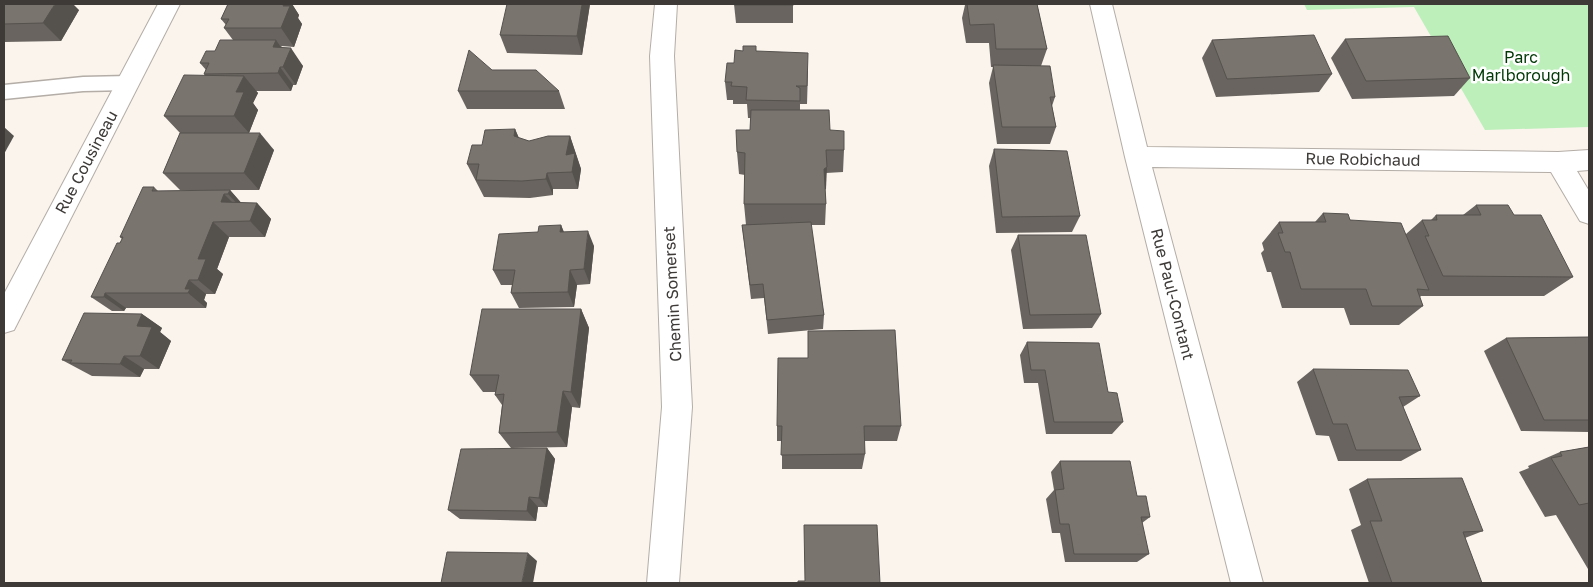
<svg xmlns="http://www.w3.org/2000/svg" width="1593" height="587" font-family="'Golos Text',sans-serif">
<rect width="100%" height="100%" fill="#faf4ed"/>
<polygon fill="#bdefbb" points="1304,4 1589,4 1589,127 1485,130 1414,7 1307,10"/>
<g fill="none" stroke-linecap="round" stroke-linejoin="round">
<defs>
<polygon id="lane" points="128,76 135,78 138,83 135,88 128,90 83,91 4,99 4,85 83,77"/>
<g id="street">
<polygon points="158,4 180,4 14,330 4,333 4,294"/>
<polygon points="655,4 677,4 674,56 692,407 679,583 647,583 662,407 650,56"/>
<polygon points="1090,4 1112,4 1147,147 1558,152 1589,150 1589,170 1577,171 1589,191 1589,224 1580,221 1551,172 1152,167 1263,583 1231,583 1125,157"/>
</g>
</defs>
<use href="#lane" stroke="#b4ada7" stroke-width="3"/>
<use href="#street" stroke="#b4ada7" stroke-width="2"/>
<use href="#lane" fill="#fff" fill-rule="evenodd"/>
<use href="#street" fill="#fff" fill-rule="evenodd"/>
</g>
<g fill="#69645f">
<polygon points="4,4 79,10 61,41 4,42"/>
<polygon points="228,4 292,4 299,15 298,18 302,24 294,47 281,46 303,66 296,85 293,85 291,91 256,91 258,93 253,103 258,110 249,133 274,150 259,190 180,190 163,173 180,133 164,116 205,76 204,74 206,70 200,63 215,51 233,40 224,28 226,25 221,19"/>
<polygon points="590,4 582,55 507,53 500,35"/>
<polygon points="734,4 793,4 793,23 736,23"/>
<polygon points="957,4 1037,4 1047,49 1041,66 1055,97 1052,106 1056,127 1050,144 997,144 989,83 993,67 991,67 989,43 966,43 962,18 965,5 957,5"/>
<polygon points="1345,39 1470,78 1454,96 1352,99 1331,58"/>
<polygon points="1212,40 1332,74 1319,92 1216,97 1202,58"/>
<polygon points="756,51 808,71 807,104 800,104 800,110 830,130 844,150 843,172 826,173 825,189 826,204 825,225 811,225 824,315 823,329 768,334 764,298 751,299 742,225 746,225 744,204 745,175 739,174 737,152 750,130 751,118 748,118 747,104 733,104 733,100 727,100 725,82 734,63"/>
<polygon points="492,70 559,91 565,109 467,109 458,91"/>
<polygon points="515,129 519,138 529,141 570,136 581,169 578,189 553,189 553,195 530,198 484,197 467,164"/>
<polygon points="994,149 1080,216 1072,232 996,233 989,166"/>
<polygon points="154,187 158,191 230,190 241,203 257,203 271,219 265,237 229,237 217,269 223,274 215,294 206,294 204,300 207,303 206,308 126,308 124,311 112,311 91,297 122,239 120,237"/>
<polygon points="1476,205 1514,215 1573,277 1544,296 1421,296 1420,297 1423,306 1399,325 1350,325 1344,308 1282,308 1271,272 1267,272 1261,253 1264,250 1262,243 1279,222 1315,222 1323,213 1406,234 1422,220 1431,220 1436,215 1463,215"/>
<polygon points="561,225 564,232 594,246 590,284 577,285 574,307 519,308 511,293 512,285 501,285 493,270 538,232"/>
<polygon points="1018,235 1101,314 1092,328 1023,329 1011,250"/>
<polygon points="581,309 589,328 580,408 572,407 567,447 511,448 499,433 502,405 495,395 496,392 483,392 470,375"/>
<polygon points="142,314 162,328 160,332 171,341 159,369 144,369 140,377 92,376 62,360"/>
<polygon points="808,331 901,426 897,441 864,441 865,454 862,469 782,469 782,441 777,441 777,426 808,358"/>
<polygon points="1589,337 1589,432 1521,431 1484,351 1506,338"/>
<polygon points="1027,342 1108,392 1123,422 1112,434 1046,434 1038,383 1024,383 1020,355"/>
<polygon points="1313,369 1420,396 1403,407 1421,450 1401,461 1338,461 1329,436 1316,435 1297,382"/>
<polygon points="1589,447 1589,569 1588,569 1556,515 1545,517 1519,472 1529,468 1528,466 1560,452"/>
<polygon points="547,448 555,459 547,507 538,507 536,521 460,519 448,510"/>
<polygon points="1060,461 1137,496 1150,517 1142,523 1149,554 1137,562 1065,562 1060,533 1052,533 1046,499 1054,490 1051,472"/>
<polygon points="1367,479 1483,531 1465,538 1482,583 1369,583 1351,530 1361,525 1349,489"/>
</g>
<g fill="#55514d">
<polygon points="55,4 73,4 79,10 61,41 43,23"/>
<polygon points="284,4 292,4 299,15 298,18 302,24 294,47 281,28"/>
<polygon points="582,4 590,4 582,55 577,36"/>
<polygon points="276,40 287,56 291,48 303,66 296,85 283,67 273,47"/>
<polygon points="280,67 293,85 291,91 278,73"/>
<polygon points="244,76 258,93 253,103 258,110 249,133 234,116 236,92"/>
<polygon points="4,127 14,136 4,154"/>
<polygon points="515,129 522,146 514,136"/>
<polygon points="260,133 274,150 259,190 244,173"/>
<polygon points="570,136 581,169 578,189 566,155"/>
<polygon points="827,167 826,189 823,191 824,169"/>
<polygon points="547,173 553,189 553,195 546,179"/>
<polygon points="230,190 245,207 244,211 228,194"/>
<polygon points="224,194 240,210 221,202"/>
<polygon points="257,203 271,219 265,237 250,221"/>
<polygon points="213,222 229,237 217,269 223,274 215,294 198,280 198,259"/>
<polygon points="561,225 567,241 560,232"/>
<polygon points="588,231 594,246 590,284 584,269"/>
<polygon points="570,270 577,285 574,307 568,292"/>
<polygon points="189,280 206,294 204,300 207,303 206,308 188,293 185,289"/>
<polygon points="105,293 126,308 124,311 104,297"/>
<polygon points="581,309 589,328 580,408 571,392"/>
<polygon points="142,314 162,328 160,332 171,341 159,369 140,356 137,326"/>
<polygon points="124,356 144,369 140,377 120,364"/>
<polygon points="563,391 572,407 567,447 557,432"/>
<polygon points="547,448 555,459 547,507 539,498"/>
<polygon points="529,497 538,507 536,521 527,511"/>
<polygon points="528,553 537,561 533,583 523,583 522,582"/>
</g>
<g fill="#7a746e" stroke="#55514d">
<polygon points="4,4 55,4 43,23 4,24"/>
<polygon points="228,4 284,4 283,6 290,6 281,28 224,28 229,19 221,19"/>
<polygon points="507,4 582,4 577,36 500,35"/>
<rect x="735" y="4" width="58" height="1"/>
<polygon points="967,4 1037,4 1047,49 996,49 994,24 970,25"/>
<polygon points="1314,35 1332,74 1227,79 1212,40"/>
<polygon points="1448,36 1470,78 1366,81 1345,39"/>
<polygon points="220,40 276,40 273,47 291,48 283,67 280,67 278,73 204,74 209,63 200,63 206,51 215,51"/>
<polygon points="743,46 756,46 756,51 808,53 807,86 796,86 800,88 800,101 746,100 747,87 731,86 732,82 725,82 727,63 734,63 735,50 743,51"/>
<polygon points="469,50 492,70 536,70 559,91 458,91"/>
<polygon points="993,65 1050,66 1055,97 1050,97 1056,127 1002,127"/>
<polygon points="184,75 244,76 236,92 244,92 234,116 164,116"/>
<polygon points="751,110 829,110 830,130 844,131 844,150 826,150 827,167 824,169 826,204 744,204 745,153 737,152 736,130 750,130"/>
<polygon points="515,129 514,136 529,141 548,136 570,136 566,155 575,153 572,172 547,173 546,179 522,181 476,180 479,164 467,164 472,145 482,145 485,130"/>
<polygon points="180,133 260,133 244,173 163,173"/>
<polygon points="994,149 1067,151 1080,216 1002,217"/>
<polygon points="143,187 154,187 152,191 230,190 228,194 224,194 221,202 257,203 250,221 213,222 198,259 206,259 198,280 189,280 185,289 190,289 188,293 105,293 104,297 91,297 117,243 120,243 123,237 120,237"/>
<polygon points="1476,205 1508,205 1514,215 1541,215 1573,277 1443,276 1425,236 1429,236 1422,220 1437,220 1436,215 1481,215"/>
<polygon points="1323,213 1348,214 1350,220 1401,223 1429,290 1417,289 1423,306 1372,306 1366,289 1301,289 1290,252 1285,252 1278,233 1283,233 1279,222 1326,222"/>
<polygon points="811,222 824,315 767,320 763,284 750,285 742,225"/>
<polygon points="561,225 560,232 588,231 584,269 570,270 568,292 511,293 515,270 493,270 499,234 538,232 539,226"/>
<polygon points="1018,235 1086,235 1101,314 1030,315"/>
<polygon points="482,309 581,309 571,392 563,391 557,432 499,433 504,394 495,395 499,375 470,375"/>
<polygon points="84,313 142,314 137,326 152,327 140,356 124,356 120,364 70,363 72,360 62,360"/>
<polygon points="895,330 901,426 864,426 865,454 781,455 782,426 777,426 778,358 808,358 808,331"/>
<polygon points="1589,337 1589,420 1544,420 1506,338"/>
<polygon points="1027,342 1099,343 1108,392 1117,393 1123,422 1054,422 1045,370 1031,370"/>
<polygon points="1313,369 1408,370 1420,396 1399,397 1421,450 1356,450 1347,424 1333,424"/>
<polygon points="1589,447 1589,503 1579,505 1551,458 1562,456 1560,452"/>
<polygon points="547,448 539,498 529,497 527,511 448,510 461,449"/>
<polygon points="1060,461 1130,461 1137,496 1146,496 1150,517 1141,517 1149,554 1074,554 1069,524 1060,524 1055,490 1064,489"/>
<polygon points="1462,478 1483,531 1463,532 1482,583 1392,583 1370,521 1382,521 1367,479"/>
<polygon points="804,525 877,525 880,583 798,583 798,581 805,581"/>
<polygon points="447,552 528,553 522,582 528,582 528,583 441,583"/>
</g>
<g text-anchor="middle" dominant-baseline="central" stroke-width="5" stroke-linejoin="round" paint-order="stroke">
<g font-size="16" fill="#013805" stroke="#fff">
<text x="1521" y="57">Parc<tspan x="1521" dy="18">Marlborough</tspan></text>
</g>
<g font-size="16" fill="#3d3a38" stroke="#fff">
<text transform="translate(1363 159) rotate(1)">Rue Robichaud</text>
<text transform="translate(86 162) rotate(-62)">Rue Cousineau</text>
<text transform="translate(672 294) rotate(-93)">Chemin Somerset</text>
<text transform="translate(1173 294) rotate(76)">Rue Paul-Contant</text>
</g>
</g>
<rect width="1593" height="587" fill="none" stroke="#3d3a38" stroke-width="10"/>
</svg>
